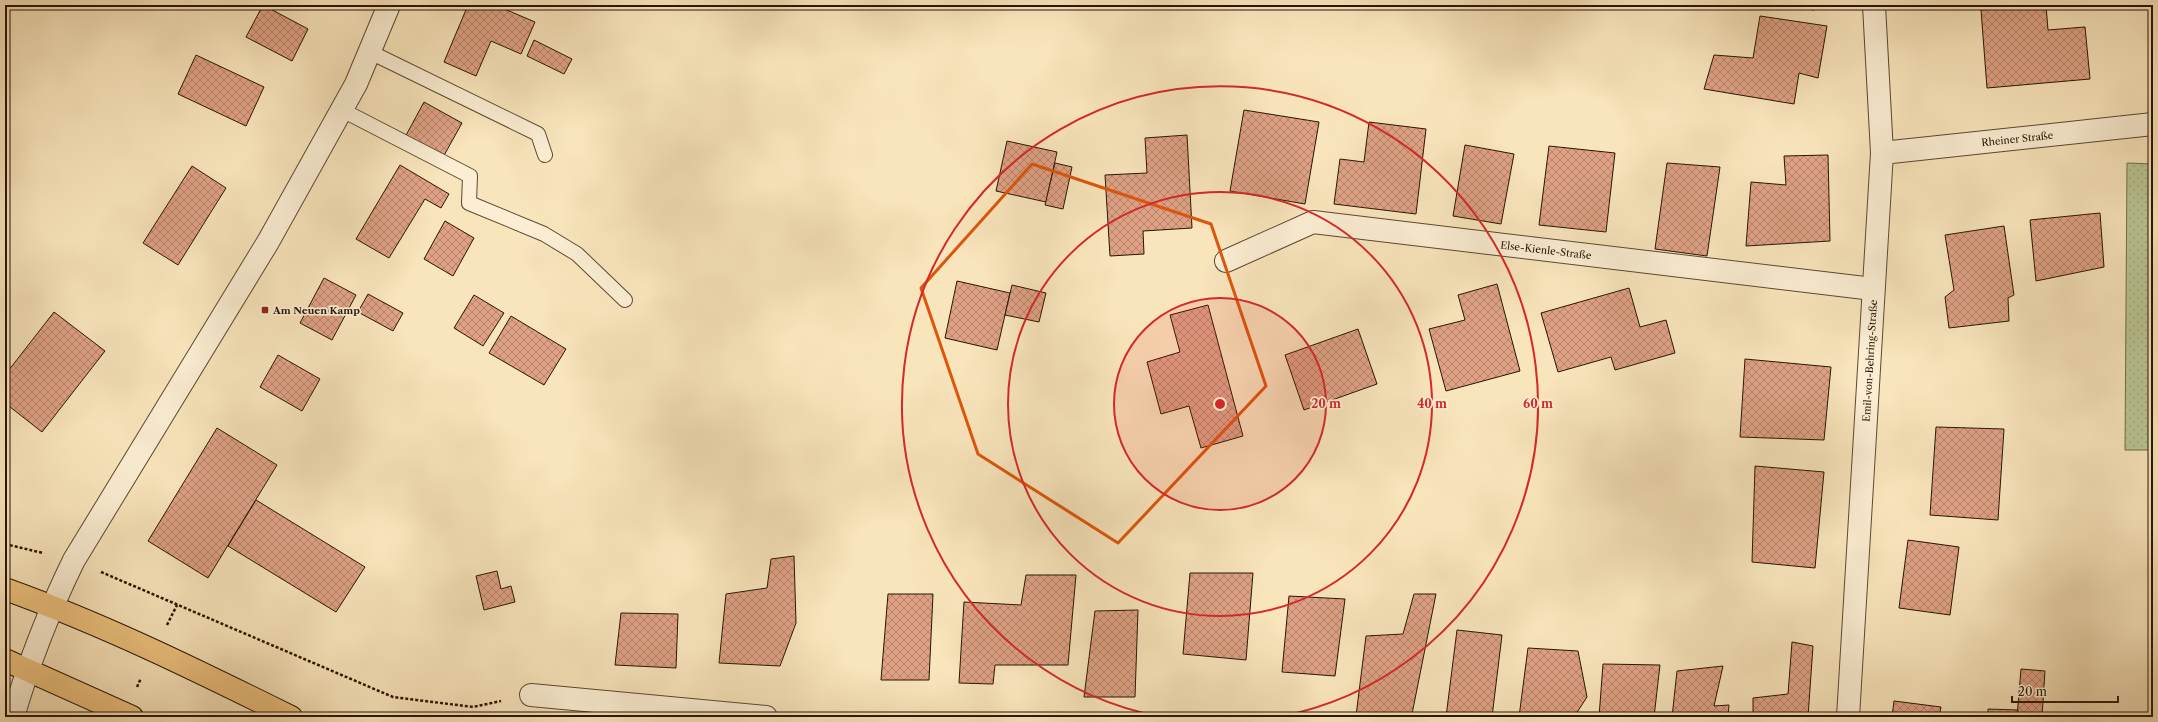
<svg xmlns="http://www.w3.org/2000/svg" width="2158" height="722" font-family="'Libre Caslon Text',serif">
<defs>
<pattern id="park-dots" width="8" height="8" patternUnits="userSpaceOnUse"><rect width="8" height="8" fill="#b9c694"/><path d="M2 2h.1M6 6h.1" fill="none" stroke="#9fa97e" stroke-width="1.8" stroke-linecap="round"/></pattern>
<pattern id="building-cross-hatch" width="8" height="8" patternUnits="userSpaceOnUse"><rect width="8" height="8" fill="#dfa285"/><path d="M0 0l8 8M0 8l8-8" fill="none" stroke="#b5836b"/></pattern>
</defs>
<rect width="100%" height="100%" fill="#f9e5bc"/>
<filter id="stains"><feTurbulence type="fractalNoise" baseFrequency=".005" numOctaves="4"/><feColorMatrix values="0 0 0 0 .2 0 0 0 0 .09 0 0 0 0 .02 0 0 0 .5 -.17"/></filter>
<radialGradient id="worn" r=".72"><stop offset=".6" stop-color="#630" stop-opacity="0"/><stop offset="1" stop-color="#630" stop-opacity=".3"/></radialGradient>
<polygon fill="url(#park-dots)" stroke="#716d4c" points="2127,163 2153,164 2153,450 2125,450"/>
<g fill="url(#building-cross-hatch)" stroke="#291403">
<polygon points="263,5 308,29 292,61 246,37"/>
<polygon points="468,5 495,5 535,22 521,54 491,41 476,76 444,62"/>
<polygon points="1779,5 1815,5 1814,10"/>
<polygon points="2046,5 2048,30 2085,27 2090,79 1987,88 1981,10"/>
<polygon points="1760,16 1827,26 1818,78 1799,73 1794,104 1704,89 1714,55 1753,58"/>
<polygon points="534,40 572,59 564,74 527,56"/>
<polygon points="196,55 264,87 246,126 178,94"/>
<polygon points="424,102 462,123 442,159 404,139"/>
<polygon points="1244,110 1319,122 1305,204 1230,191"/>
<polygon points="1369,122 1426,129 1416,214 1334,204 1340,159 1364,162"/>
<polygon points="1187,135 1192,228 1143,231 1144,254 1110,256 1105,175 1147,173 1145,138"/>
<polygon points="1007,141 1057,152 1046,202 996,191"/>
<polygon points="1465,145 1514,154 1501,224 1453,216"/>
<polygon points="1549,146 1615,153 1606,232 1539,225"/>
<polygon points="1828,155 1830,241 1746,246 1751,182 1786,185 1784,156"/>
<polygon points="1055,163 1072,167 1063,209 1045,205"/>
<polygon points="1667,163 1720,167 1707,256 1655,249"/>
<polygon points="400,165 449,194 441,208 425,199 389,258 356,239"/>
<polygon points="192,166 226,188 178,265 143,243"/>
<polygon points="2100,213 2104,267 2036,281 2030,220"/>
<polygon points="445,221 474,238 453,276 424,259"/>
<polygon points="2004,226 2014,295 2008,298 2009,321 1949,328 1945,297 1954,290 1945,235"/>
<polygon points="324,278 356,295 332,340 300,323"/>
<polygon points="957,281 1010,293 997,350 945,338"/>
<polygon points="1497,284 1520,371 1446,391 1429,329 1465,320 1458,295"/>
<polygon points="1012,285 1046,293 1039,322 1005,315"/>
<polygon points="1629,288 1640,327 1666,320 1675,353 1615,370 1611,357 1558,372 1541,313"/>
<polygon points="368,294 403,313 393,331 358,312"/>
<polygon points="474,295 504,313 483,346 454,328"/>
<polygon points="1208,305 1243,436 1201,448 1189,406 1161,414 1147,362 1180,352 1170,315"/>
<polygon points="54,312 105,351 42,432 5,403 5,375"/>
<polygon points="511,316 566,349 544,385 489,353"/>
<polygon points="1358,329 1377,384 1304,410 1285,355"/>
<polygon points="278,355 320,379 302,411 260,387"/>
<polygon points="1745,359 1831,367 1824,440 1740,437"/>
<polygon points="1936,427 2004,429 1998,520 1930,515"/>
<polygon points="217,428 277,465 208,578 148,541"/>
<polygon points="1755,466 1824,472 1815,568 1752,562"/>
<polygon points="256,500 365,567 336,612 228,546"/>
<polygon points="1908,540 1959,547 1950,615 1899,608"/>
<polygon points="794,556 796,623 780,666 719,663 726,594 767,588 771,559"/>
<polygon points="497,571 501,589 511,586 515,602 484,610 476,576"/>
<polygon points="1190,573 1253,573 1246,660 1183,654"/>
<polygon points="1026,575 1076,575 1068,665 995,665 993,684 959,683 964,602 1021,605"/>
<polygon points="888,594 933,594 929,680 881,680"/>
<polygon points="1414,594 1436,594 1412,714 1356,716 1366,636 1403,634"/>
<polygon points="1289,596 1345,599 1335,676 1282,672"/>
<polygon points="1138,610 1135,697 1084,697 1095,611"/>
<polygon points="621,613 678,614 676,668 615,665"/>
<polygon points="1457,630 1502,635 1492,717 1446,717"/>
<polygon points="1792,642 1813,646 1808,717 1753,717 1753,698 1788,694"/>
<polygon points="1528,648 1578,651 1587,697 1574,717 1519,717"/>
<polygon points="1603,664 1660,665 1654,717 1599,717"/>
<polygon points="1723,666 1714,706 1729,705 1728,717 1672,717 1677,671"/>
<polygon points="2021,669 2045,671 2042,717 2017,717"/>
<polygon points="1894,701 1941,707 1939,717 1892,717"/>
<polygon points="1988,709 2018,710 2017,717 1988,717"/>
<polygon points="2064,713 2097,716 2097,717 2064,717"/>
</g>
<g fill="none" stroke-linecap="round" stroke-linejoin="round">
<defs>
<g id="service">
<polyline points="370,52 538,134 545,155"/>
<polyline points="342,110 470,176 469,203 544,234 577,254 625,300"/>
</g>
<g id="minor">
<path id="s1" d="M 1882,153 L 2153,124"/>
<path id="s2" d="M 1226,261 L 1313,222 L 1873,289"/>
<polyline points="531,695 766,717"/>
<path d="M 13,717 C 29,662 49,611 74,560 L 268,242 L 356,84 L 389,5"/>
<path id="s3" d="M 1848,717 L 1882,153 L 1874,5"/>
</g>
<g id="primary">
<path d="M 5,589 C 105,625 196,670 291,717"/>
<polyline points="5,660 132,717"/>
</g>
</defs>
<use href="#service" stroke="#5d4831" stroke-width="16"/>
<use href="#minor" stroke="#5d4831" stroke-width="24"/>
<use href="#primary" stroke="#291403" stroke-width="24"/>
<g stroke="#291403" stroke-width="2.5" stroke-dasharray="3 2" stroke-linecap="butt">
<polyline points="5,544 43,553"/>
<polyline points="101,572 393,697 473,707 501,701"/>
<polyline points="167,625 177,605"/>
<polyline points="137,687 141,678"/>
</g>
<use href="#service" stroke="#fbeed3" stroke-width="14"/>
<use href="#minor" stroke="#fbeed3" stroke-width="22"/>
<use href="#primary" stroke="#ecc27e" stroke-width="22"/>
</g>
<path fill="none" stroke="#de560c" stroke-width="3" stroke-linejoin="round" d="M 1032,164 L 1211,224 L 1266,386 L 1118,543 L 978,454 L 921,288 Z"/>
<circle cx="1220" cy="404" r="106" fill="#d62828" fill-opacity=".12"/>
<g fill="none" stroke="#d62828" stroke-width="2">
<circle cx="1220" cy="404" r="106"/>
<circle cx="1220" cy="404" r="212"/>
<path d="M1162 717A318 318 0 1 1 1278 717"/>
</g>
<rect fill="#8f2418" stroke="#fbeed3" stroke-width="1.5" x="261" y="306" width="8" height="8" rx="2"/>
<g text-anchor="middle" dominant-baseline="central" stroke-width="3.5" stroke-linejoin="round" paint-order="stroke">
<g font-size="10" fill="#291403" stroke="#fbeed3">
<text stroke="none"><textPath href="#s1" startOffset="136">Rheiner Straße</textPath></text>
<text stroke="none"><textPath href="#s2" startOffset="330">Else-Kienle-Straße</textPath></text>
<text stroke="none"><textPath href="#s3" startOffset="357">Emil-von-Behring-Straße</textPath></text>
</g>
<g font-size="10" font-weight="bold" fill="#291403" stroke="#fbeed3" text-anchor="start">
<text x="273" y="310">Am Neuen Kamp</text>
</g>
</g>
<circle cx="1220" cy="404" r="6" fill="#d62828" stroke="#fbeed3" stroke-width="2"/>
<g font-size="12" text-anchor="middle" font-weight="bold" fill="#d62828" stroke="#fbeed3" stroke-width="3.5" stroke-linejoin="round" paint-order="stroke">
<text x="1326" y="408">20 m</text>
<text x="1432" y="408">40 m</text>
<text x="1538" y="408">60 m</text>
</g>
<rect width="2158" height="722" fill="none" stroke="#f9e5bc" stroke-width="20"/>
<rect x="6" y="6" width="2146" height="710" fill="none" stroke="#291403" stroke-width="2"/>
<rect x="10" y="10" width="2138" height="702" fill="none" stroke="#291403"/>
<path d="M2012 696v6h106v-6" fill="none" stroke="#291403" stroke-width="2"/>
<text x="2018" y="696" font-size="12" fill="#291403" stroke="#fbeed3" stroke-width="3" paint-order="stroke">20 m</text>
<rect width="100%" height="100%" filter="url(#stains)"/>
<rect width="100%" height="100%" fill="url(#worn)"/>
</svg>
